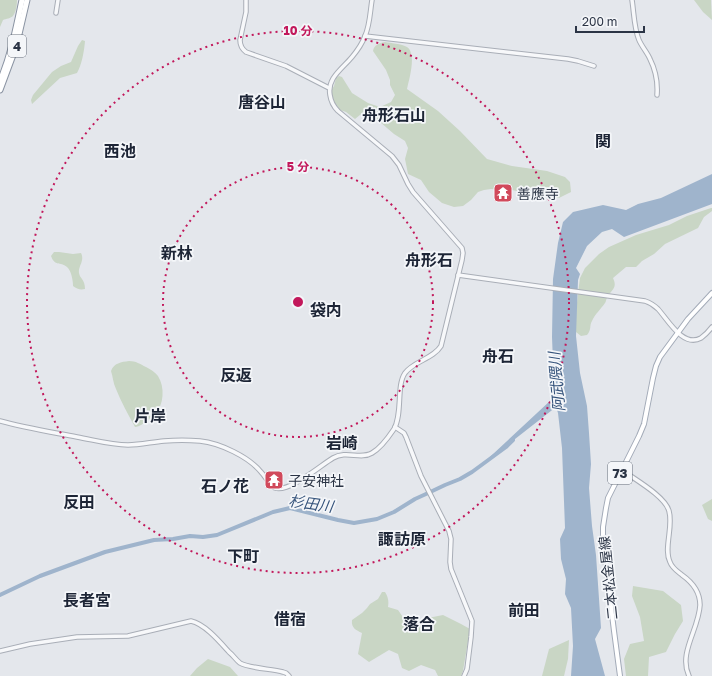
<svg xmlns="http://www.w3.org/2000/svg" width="712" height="676" font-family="'Golos Text','Noto Sans JP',sans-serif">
<rect width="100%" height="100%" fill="#e4e7ec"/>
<g fill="#c9d6c5">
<path d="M 0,0 L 17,0 C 17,5 16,12 13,16 C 11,18 6,19 3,20 L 0,27 Z"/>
<polygon points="694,0 711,0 712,20 703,12"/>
<path d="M 82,40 L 85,41 C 84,52 82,64 77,73 L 60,78 L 32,104 L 31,100 L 33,95 L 52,72 L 61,66 L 71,62 L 78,46 Z"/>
<path d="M 385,42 C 390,43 402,44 407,47 C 417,54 409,79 407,89 L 438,111 L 460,131 L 487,159 L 512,166 L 547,171 L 565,177 L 570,182 L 571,192 L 559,198 L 550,198 L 512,190 L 491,189 L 484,190 L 478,192 L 471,200 L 463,206 L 454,207 L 442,203 L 429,192 L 421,180 L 408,174 L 405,159 L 408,148 L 405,141 L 394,134 L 366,110 L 355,119 L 346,112 L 340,110 L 333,100 L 331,91 L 334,86 L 336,78 L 339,76 L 342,77 L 352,93 L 368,103 L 380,107 L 391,102 L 395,95 L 390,85 L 390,80 L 386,70 L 373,51 C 374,45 379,43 385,42 Z"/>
<path d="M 711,208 L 712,208 L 712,211 L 704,217 L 698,228 L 665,244 L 654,254 L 642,261 L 636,267 L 626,267 L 613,278 C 618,289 611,289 607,298 C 606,299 606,302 605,303 C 601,309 595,314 592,321 C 589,326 592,329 587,335 L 581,336 L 576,332 L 575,323 L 578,293 L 580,278 L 585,268 L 599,254 L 609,247 L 636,235 L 669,225 L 687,216 Z"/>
<path d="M 54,252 L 59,252 L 73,254 L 81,253 C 85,261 78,266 79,273 C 80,279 85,279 85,289 C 80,290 77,289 73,286 C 73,280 71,270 67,267 C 60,261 55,267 51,256 Z"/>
<path d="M 129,361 C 136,361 140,364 146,367 C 150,369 155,372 158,376 C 165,387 164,405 155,414 C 153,416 150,418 148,420 C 143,423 140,427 135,427 C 128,414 121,402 116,389 C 113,383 113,377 111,371 C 114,363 121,362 129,361 Z"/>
<polygon points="712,499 712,521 708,519 702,505"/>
<polygon points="633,586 663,591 681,605 683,621 675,634 666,652 649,657 648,676 626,676 624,659 630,644 644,641 640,617 632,596"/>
<path d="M 382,592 L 385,592 C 388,597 389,601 388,607 L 398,610 L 405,620 L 423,619 L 443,615 L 461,624 L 470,629 L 463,671 L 461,676 L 438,676 L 435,670 L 421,665 L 409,671 L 402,668 L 398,654 L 389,650 L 369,662 L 358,654 L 362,633 C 356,630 351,628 352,620 L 362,613 L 367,608 L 370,604 L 378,599 Z"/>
<polygon points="569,640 568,659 564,676 542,676 549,649"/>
<polygon points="208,659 230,667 238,676 190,676 197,668"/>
</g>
<polygon fill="#9fb4cc" points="712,174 712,204 624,237 612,229 602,232 587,246 576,268 580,274 578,280 576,336 580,373 587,406 589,433 591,464 589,488 592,526 596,555 601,628 595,639 605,676 571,676 573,646 571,608 565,594 566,579 561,559 560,539 565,528 562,448 558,413 556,407 478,468 551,400 554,388 552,337 553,279 558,243 563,222 573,212 603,205 626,210 638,204 661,198"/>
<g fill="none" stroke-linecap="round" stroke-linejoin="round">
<polyline stroke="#9fb4cc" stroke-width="4" points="0,595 40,576 105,552 154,540 173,539 190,536 203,537 217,535 273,512 290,508 338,520 354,523 377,519 394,512 415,499 426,494 445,485 460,479 472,472 506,447 513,440"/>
<defs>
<g id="minor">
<path d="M 246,0 L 246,12 L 240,40 C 240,45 242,49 246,52 L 286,66 L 329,88"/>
<path d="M 632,0 C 634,13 634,28 639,40 C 642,47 647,52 650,59 C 656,71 658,82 657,95"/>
<polyline points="56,13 58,0"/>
<polyline points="365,36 568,59 578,61 594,66"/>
<path d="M 458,275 L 645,301 C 651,303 654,305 658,309 C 668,320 683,348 701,338 C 705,335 709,331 712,327"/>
<path d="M 0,421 C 25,428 51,432 77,437 C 94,440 111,445 128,445 C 140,445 152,442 164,441 C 176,440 188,440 200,441 C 220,443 249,457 261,472 C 266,477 269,485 275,488 C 289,493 321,465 333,458 C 347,450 360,460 372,453 C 381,448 388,438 394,429 C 403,413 396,386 405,373 C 414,361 433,359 441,346 L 462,260 L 463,253 L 462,248 L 413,192 L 408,184 L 399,165 L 392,156 L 338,111 C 333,106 331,102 330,95 C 327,78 342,69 352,57 C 357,51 362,44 365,36 C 370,25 370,12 372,0"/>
<polyline points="395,427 404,433 406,437 421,476 449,531 451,539 450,562 451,569 468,611 472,621 471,637 467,669 464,676"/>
<path d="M 622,470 C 634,479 665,496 669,511 C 671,518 670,527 669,535 C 668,544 666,554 670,562 C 672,568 677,571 682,575 C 692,582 700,592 700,605 C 699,629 678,653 689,676"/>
<path d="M 0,651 L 30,644 L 77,637 L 128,636 L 191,621 C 205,624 220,642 229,652 C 233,655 236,660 240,663 C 248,668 272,669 283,672 L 286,673 L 289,676"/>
</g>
<polyline id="major" points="620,676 614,631 603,541 603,527 606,508 608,498 639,436 644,424 653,378 656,366 660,357 688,319 712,293"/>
<g id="highway">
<path d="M 0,81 C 11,55 16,28 22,0"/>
<polyline points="0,90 16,47 27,0"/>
</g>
</defs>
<use href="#minor" stroke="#a9aeb7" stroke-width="5.5"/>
<use href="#major" stroke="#a3abb8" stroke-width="6"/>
<use href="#highway" stroke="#8b94a3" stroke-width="7"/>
<use href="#minor" stroke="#f7f8fa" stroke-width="3.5"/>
<use href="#major" stroke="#fff" stroke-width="4"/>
<use href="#highway" stroke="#fff" stroke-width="5"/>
</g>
<g fill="none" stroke="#c2185b" stroke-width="2" stroke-dasharray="2 4">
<circle cx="298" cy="302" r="135"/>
<circle cx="298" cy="302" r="271"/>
</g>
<defs>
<symbol id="temple-square" viewBox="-11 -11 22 22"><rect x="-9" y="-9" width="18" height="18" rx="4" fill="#d1495b" stroke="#f4f6f9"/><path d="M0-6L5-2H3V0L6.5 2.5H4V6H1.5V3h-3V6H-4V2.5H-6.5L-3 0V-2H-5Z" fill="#fff"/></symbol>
</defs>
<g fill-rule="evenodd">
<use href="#temple-square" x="492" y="182" width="22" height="22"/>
<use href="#temple-square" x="263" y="469" width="22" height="22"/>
</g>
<g text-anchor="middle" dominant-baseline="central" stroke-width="3.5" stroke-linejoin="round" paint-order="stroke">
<g fill="#f4f6f9" stroke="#676e7b" stroke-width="1">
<rect x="8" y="35" width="18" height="22" rx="3"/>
<rect x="608" y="462" width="24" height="22" rx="3"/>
</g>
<g font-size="13" font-weight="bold" fill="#2b3445">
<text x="17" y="46">4</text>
<text x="620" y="473">73</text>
</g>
<g font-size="14" fill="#2b3445" stroke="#f4f6f9" text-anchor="start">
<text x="517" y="193">善應寺</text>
<text x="288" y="480">子安神社</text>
</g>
<g font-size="14" fill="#2b3445" stroke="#f4f6f9">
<text transform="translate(608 578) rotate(-96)">二本松金屋線</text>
</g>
<g font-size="15" font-style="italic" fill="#34527a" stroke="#f4f6f9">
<text transform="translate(556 382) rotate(-95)">阿武隈川</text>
<text transform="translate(311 503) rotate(8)">杉田川</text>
</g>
<g font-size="16" font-weight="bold" fill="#1d2536" stroke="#f4f6f9">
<text x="262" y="102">唐谷山</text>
<text x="394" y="115">舟形石山</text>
<text x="603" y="141">関</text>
<text x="120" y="151">西池</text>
<text x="177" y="253">新林</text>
<text x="429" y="260">舟形石</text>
<text x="326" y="310">袋内</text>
<text x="498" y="356">舟石</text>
<text x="236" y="375">反返</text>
<text x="150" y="416">片岸</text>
<text x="342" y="443">岩崎</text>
<text x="225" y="486">石ノ花</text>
<text x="79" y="502">反田</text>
<text x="402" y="539">諏訪原</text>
<text x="243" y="556">下町</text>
<text x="87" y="600">長者宮</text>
<text x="524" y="610">前田</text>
<text x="290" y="619">借宿</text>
<text x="419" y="624">落合</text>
</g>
</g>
<circle cx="298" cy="302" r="6" fill="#c2185b" stroke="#f4f6f9" stroke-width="2"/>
<g font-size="12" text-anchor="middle" font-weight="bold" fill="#c2185b" stroke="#f4f6f9" stroke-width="3.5" stroke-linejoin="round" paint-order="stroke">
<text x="298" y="35">10 分</text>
<text x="298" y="171">5 分</text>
</g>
<path d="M576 26v6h68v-6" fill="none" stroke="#2b3445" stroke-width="2"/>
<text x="582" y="26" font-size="12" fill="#2b3445" stroke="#f4f6f9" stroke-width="3" paint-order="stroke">200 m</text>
</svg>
